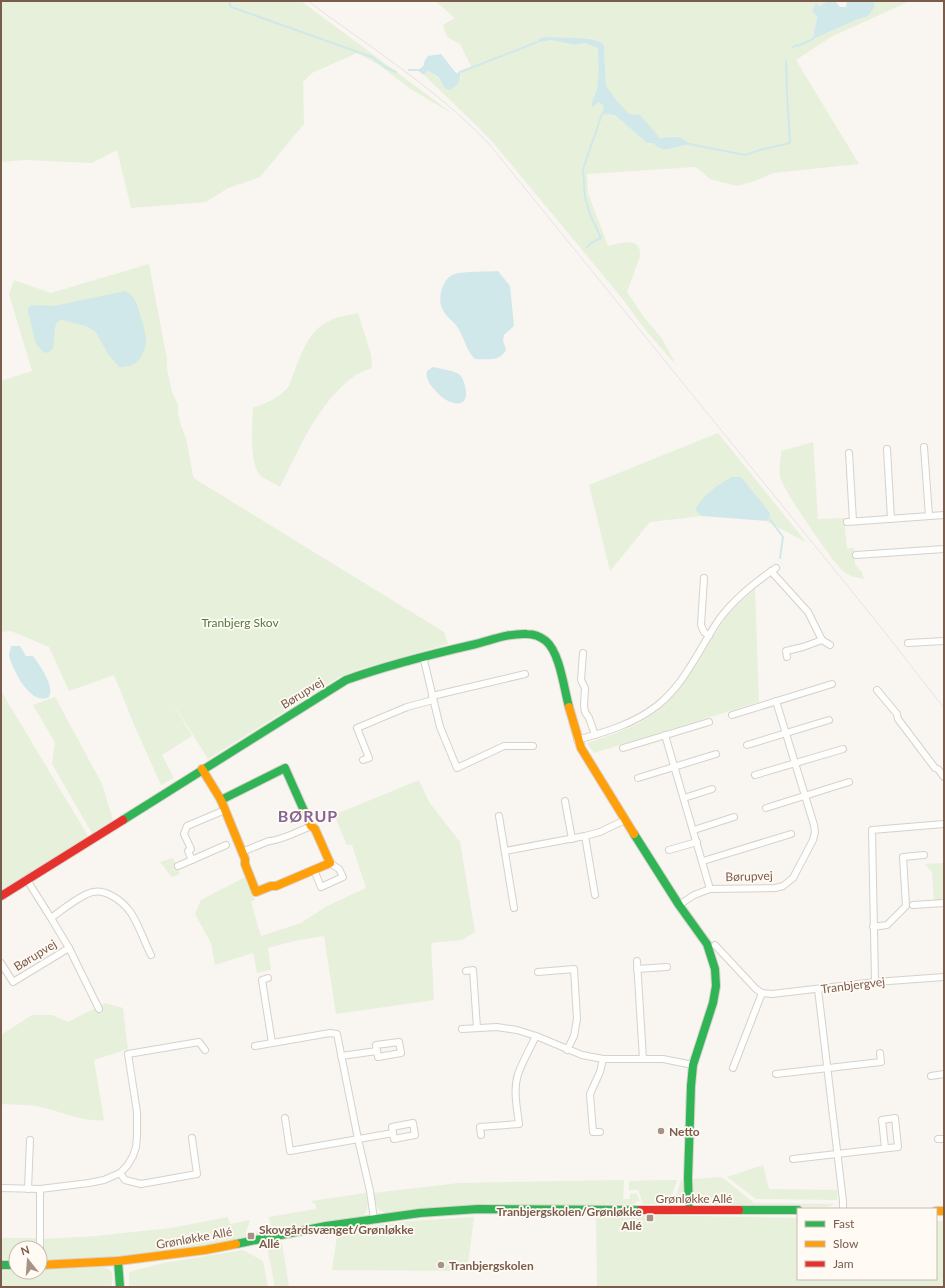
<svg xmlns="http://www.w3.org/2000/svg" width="945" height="1288" font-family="Lato,sans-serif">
<rect width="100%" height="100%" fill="#f9f5f0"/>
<g fill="#e7f0db" fill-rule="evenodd">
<polygon points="1,1 301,1 453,114 412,90 379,65 357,53 312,73 303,82 304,124 260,177 228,188 206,202 131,208 117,150 92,163 24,160 1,162"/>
<path d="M 435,1 L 828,1 L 812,12 L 817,16 C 817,24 813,30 813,39 L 856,20 L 868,16 L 875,7 L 873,1 L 910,1 L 831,37 L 796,60 L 859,164 L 773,173 L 755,181 L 737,186 L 710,179 L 696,167 L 587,174 L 588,193 L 608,246 C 620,243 642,236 640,256 L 627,292 L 646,320 L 661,337 L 677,366 L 647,332 L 621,297 L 496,146 L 479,128 L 424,75 L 427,71 L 433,74 L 442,81 L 461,79 L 460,72 L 472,68 L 460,44 L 447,37 L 443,25 L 455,18 ZM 551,37 C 563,38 598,36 604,45 L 606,86 L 617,101 L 629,114 L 649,127 L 660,138 L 667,139 L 675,136 L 683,139 L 691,145 C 676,143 667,156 653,143 L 647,143 L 615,115 L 608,115 L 604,106 L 599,102 L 592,107 L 599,79 L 598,48 L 584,43 L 575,45 L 551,40 L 539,43 L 515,51 Z"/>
<polygon points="149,264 167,359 167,368 172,392 178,405 178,414 181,426 186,438 193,476 195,479 444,632 448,644 363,668 339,677 208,759 170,698 192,736 162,755 174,778 161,785 135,727 114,675 69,691 49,647 11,631 1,632 1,381 32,371 9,294 14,280 51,293"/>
<path d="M 358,313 L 371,355 L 372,368 C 366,370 358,373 353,377 C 318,403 299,449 280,487 C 275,483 266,480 261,476 C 249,465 252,424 253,408 C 266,403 280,398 289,386 C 298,363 306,330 331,320 C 339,316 349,315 358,313 Z"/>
<polygon points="718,433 806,542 766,521 769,518 695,510 702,516 650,522 610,571 589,485"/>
<path d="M 813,442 L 818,519 L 844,518 L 847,548 L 854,548 L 855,565 L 862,572 L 864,579 C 854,577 850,577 842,570 C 832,561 781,487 780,476 C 779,468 781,459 781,451 Z"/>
<path d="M 755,589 L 759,702 L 594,753 L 587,743 C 611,735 636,728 656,712 C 686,689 702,652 723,622 C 731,609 744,599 755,589 Z"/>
<polygon points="1,691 88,836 1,890"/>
<polygon points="55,697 102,784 113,820 92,833 52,764 55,742 33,705"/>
<polygon points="419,780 429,802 460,842 475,932 462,940 431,943 434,1000 336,1014 324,936 294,941 268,948 271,970 257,973 253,953 215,965 211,943 195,914 201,900 245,877 255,900 251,902 261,936 301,923 327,906 366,888 352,845 347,845 334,815"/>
<polygon points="173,858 180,874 172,877 160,862"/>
<polygon points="944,863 944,900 934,901 932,872 925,864"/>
<path d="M 105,1003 L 123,1008 L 128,1049 L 94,1060 L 104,1120 C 80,1122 64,1112 41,1107 C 29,1104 14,1105 1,1104 L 1,1035 L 32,1015 L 52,1015 L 68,1022 Z"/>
<polygon points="763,1165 769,1189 837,1190 837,1200 756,1199 727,1177"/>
<path d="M 722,1177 L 754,1203 L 835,1204 L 827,1207 L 705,1206 C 690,1204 693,1191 693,1179 Z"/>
<path d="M 624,1180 L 623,1199 L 630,1199 L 630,1194 L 636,1193 L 640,1201 L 635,1202 L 635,1204 L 522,1206 L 385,1213 C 375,1210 375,1201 373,1193 L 459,1183 Z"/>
<polygon points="664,1180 677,1180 669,1204 643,1204 638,1190 629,1190 629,1181"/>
<path d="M 681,1180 L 685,1180 C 685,1192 687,1204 673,1206 Z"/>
<path d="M 366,1193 C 368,1204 370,1213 359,1218 L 260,1236 L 259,1234 L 249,1236 L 249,1233 L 272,1228 L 269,1219 L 269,1217 L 316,1209 L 316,1205 L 311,1201 Z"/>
<polygon points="596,1214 798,1218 798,1279 936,1279 936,1221 944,1221 944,1287 597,1287"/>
<path d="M 228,1217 L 230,1224 L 250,1220 L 246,1232 L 247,1238 L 187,1249 L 116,1257 L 50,1261 C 43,1255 43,1247 43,1239 L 96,1236 L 171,1228 Z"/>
<polygon points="474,1217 467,1271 332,1270 338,1230 410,1221"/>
<polygon points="1,1238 36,1238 36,1248 16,1248 16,1262 1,1261"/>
<polygon points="282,1243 289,1287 275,1287 267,1247"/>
<polygon points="243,1250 263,1261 268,1287 129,1287 129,1272 163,1263"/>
<path d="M 100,1267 C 114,1268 114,1275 111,1287 L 1,1287 L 1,1270 L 16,1269 L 16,1272 L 40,1272 L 40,1269 Z"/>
</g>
<g fill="#d0e8ea">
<path d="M 828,1 L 835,1 L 840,7 L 846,7 L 847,1 L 873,1 L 875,7 L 868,16 L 856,20 L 813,39 C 813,31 817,24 817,16 L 812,12 L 816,3 L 820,6 Z"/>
<path d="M 551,37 C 563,38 597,36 604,45 L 606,86 L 617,101 L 629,114 L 640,115 L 660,138 C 665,138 668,137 673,137 C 680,136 686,141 692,145 C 676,143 667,157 653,143 L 647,143 L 615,115 L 602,114 L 604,106 L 599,102 L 592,107 C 591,101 594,98 596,92 C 600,78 598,62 598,48 L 584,43 L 575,45 L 551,40 L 537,43 L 540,38 Z"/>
<path d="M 441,54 L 456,73 L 460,72 C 461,83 458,84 450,90 L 444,88 C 442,79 436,74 427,71 L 424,75 L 417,70 L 421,68 L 424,65 L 424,62 L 428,56 Z"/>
<path d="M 498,271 L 510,286 L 514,326 L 504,335 L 503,340 L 506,350 C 500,362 486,359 475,359 C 465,350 464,334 455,324 C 450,318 446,317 442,308 C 437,297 443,277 455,274 C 464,271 487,272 498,271 Z"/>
<path d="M 125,291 C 129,293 133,296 135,300 C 138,306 147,335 146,342 C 146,347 142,356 139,360 C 134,366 127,367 119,367 L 108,354 L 96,332 L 86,326 L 62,320 L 57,322 L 55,328 L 53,348 L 49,352 L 44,353 L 36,344 L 28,312 L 28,308 L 32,305 L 54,306 Z"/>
<path d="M 433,367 C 441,369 454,370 460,375 C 463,378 464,383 465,386 C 472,413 445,404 435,390 C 430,385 425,378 427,371 Z"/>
<path d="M 732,477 L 741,477 L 770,513 L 769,518 L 766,521 L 702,516 L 695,510 C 703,495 717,485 732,477 Z"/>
<path d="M 11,646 L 20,646 L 26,656 L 33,656 C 40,666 55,686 49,697 C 31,707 12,669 9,655 C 9,652 11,649 11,646 Z"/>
</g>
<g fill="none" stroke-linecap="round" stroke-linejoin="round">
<g stroke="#d0e8ea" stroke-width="2">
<polyline points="229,1 231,7 234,8 372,57 385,67 396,72"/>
<polyline points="792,48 796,45 798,46 813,39"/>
<polyline points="409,70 417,70"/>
<polyline points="460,72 538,42"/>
<polyline points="689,144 745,155 760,150 790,143 787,95 786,60"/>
<polyline points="587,247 591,243 601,238 590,214 585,197 583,169 602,114"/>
<polyline points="769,518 783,537 780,558"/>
</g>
<defs>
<g id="street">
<polyline points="924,447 929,516"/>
<polyline points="887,449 891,519"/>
<polyline points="849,453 853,521"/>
<polyline points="847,522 944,515"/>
<polyline points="856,555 944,549"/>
<polyline points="771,571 808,612 822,640 830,645"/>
<polyline points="704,578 701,625 704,632 709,636"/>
<polyline points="908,643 944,641"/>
<polyline points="583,653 581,680 585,688 584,706 585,712 589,718 595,735"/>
<polyline points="423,656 440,727 457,768 504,746 533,746"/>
<polyline points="787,657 786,651 803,647 822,640"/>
<polyline points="877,690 897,714 898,719 935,768 938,769 944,777"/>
<polyline points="432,696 525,674"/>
<polyline points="732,715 832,684"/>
<polyline points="665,735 710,889"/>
<path d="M 577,740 C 606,732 634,724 658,705 C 684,684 698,652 716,624 C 731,601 754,583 776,568"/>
<polyline points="747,745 829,720"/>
<polyline points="623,748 709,722"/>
<polyline points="363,760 369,758 357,728 407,707 433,700"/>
<polyline points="755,775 843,749"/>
<polyline points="638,778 716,754"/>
<polyline points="684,798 712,789"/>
<polyline points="565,801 572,839"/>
<polyline points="766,808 849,782"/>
<polyline points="499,816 514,908"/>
<polyline points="694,830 734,817"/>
<polyline points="585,836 595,895"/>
<polyline points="669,850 697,842"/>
<polyline points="505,851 585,836 600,832 625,820"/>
<path d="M 242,852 L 269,841 C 279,841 302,830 311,826"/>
<polyline points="192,860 188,851 191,849 184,834 187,826 225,810"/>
<polyline points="703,861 791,834"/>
<polyline points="178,866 226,845"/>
<polyline points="314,870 321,887 343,877 339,869 330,863"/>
<path d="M 27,880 L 51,918 C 62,910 74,900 87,894 C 103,886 122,900 131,913 C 139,925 144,941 151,955"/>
<polyline points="679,905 694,895 710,889 775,888 783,886 793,878 813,840 815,832 814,825 776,701"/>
<polyline points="913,905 944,903"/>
<polyline points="51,918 69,948 99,1009"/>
<polyline points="873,927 887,925 906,906 903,857 924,855"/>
<polyline points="715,945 756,989 762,993 772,994 875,982 944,977"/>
<polyline points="637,961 643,1059"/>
<polyline points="1,963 13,982 69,948"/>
<polyline points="637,969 667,967"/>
<polyline points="466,971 473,970 477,1028"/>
<polyline points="538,972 574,969 577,1019 574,1036 567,1050"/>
<polyline points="268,978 262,980 272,1043"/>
<polyline points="875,982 872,830 944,824"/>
<polyline points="818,989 843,1201 843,1209"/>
<polyline points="462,1029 497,1027 517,1030 536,1036 582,1055 603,1059 663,1059 693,1065"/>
<polyline points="255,1046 330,1033 337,1034 358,1139 370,1191 374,1219"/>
<polyline points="341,1056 377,1051 376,1045 399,1042 401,1053 378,1057 377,1051"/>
<polyline points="733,1068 762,993"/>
<polyline points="776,1074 881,1062 880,1053"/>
<polyline points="931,1076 944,1074"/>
<polyline points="285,1118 290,1151 393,1133 392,1127 413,1123 415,1135 394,1139 393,1133"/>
<polyline points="600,1132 593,1132 590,1094 600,1072 603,1059"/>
<path d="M 481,1135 L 480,1127 L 519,1124 C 517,1108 513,1090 518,1074 C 523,1061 530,1048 536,1036"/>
<polyline points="938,1139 944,1139"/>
<polyline points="793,1159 898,1147 895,1118 882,1120 885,1148"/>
<polyline points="120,1173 125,1180 141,1184 197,1174 192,1138"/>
<polyline points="1,1188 40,1189 89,1183 104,1180 120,1173 127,1166 133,1156 136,1147 137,1136 137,1112 128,1054 199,1042 205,1050"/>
<polyline points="28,1189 30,1140"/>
<polyline points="40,1189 40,1248"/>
<polyline points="40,1251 40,1265"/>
</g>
<g id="fast">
<polyline points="221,800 285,768 305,813"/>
<path d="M 123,820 L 346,680 C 388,665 432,654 476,644 C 492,640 509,633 527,634 C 534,634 541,637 546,641 C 560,653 564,689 569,707"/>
<polyline points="634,834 679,905 707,944 715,969 716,986 713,1003 693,1065 691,1086 688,1178 689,1210"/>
<polyline points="739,1210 798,1210"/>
<polyline points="236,1244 326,1226 420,1213 478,1209 641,1210"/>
<polyline points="118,1261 120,1287"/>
<polyline points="1,1265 16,1265"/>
</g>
<g id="slow">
<polyline points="569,707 581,748 634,834"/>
<polyline points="202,769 221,800 245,859 245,864 256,892 271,886 276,886 330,863 315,829 311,826 305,813"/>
<polyline points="936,1211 944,1211"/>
<polyline points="40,1265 118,1261 205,1250 236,1244"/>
</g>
<g id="jam">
<polyline points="1,896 123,820"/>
<polyline points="641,1210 739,1210"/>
</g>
</defs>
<use href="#street" stroke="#d7d1cb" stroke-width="8"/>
<use href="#fast" stroke="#d9d2cb" stroke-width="10"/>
<use href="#slow" stroke="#d9d2cb" stroke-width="10"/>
<use href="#jam" stroke="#d9d2cb" stroke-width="10"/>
<use href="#street" stroke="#fefefd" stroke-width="6"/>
<use href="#fast" stroke="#30b455" stroke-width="8"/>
<use href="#slow" stroke="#ff9f0a" stroke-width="8"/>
<use href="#jam" stroke="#e5322d" stroke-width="8"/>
<path stroke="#e6e3e7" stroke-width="1" d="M 308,1 C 369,47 436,88 489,144 L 880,626 L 944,708"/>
</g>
<g fill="#a69286" stroke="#fffaf3" stroke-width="1.5">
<circle cx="661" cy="1131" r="4"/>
<rect x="646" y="1214" width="8" height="8" rx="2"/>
<rect x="247" y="1232" width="8" height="8" rx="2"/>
<circle cx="441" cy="1265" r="4"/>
</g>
<g text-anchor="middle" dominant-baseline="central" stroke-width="3.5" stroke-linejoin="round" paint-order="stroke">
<g font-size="12" fill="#537a41" stroke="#fffaf3">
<text x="240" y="622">Tranbjerg Skov</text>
</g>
<g font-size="12" fill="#7a5c4d" stroke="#fffaf3">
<text transform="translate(302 693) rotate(-32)">Børupvej</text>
<text transform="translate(749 876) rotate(-2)">Børupvej</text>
<text transform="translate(35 955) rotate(-32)">Børupvej</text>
<text transform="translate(853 985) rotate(-7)">Tranbjergvej</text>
<text x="694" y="1198">Grønløkke Allé</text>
<text transform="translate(194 1238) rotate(-10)">Grønløkke Allé</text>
</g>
<g font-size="12" font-weight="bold" fill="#7a5c4d" stroke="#fffaf3" text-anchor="start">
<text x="669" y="1131">Netto</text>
<text x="642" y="1211" text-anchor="end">Tranbjergskolen/Grønløkke<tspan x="642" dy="14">Allé</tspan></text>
<text x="259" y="1229">Skovgårdsvænget/Grønløkke<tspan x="259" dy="14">Allé</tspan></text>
<text x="449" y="1265">Tranbjergskolen</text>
</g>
<g font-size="16" font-weight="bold" letter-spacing="1" fill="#846695" stroke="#fffaf3">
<text x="308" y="815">BØRUP</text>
</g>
</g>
<rect width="945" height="1288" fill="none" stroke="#7a5c4d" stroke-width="4"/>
<rect x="797" y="1208" width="140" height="72" fill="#fffaf3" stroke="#cabbb1"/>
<rect x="805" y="1221" width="20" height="6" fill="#30b455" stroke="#cabbb1"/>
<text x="833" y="1228" font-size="12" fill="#7a5c4d">Fast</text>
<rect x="805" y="1241" width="20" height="6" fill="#ff9f0a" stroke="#cabbb1"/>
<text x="833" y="1248" font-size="12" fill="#7a5c4d">Slow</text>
<rect x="805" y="1261" width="20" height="6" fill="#e5322d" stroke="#cabbb1"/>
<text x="833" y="1268" font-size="12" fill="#7a5c4d">Jam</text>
<g transform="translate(28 1260) rotate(343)"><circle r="19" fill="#fffaf3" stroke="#cabbb1"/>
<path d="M0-3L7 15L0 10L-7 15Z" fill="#a69286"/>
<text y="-6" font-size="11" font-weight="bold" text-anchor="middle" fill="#7a5c4d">N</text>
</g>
</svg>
